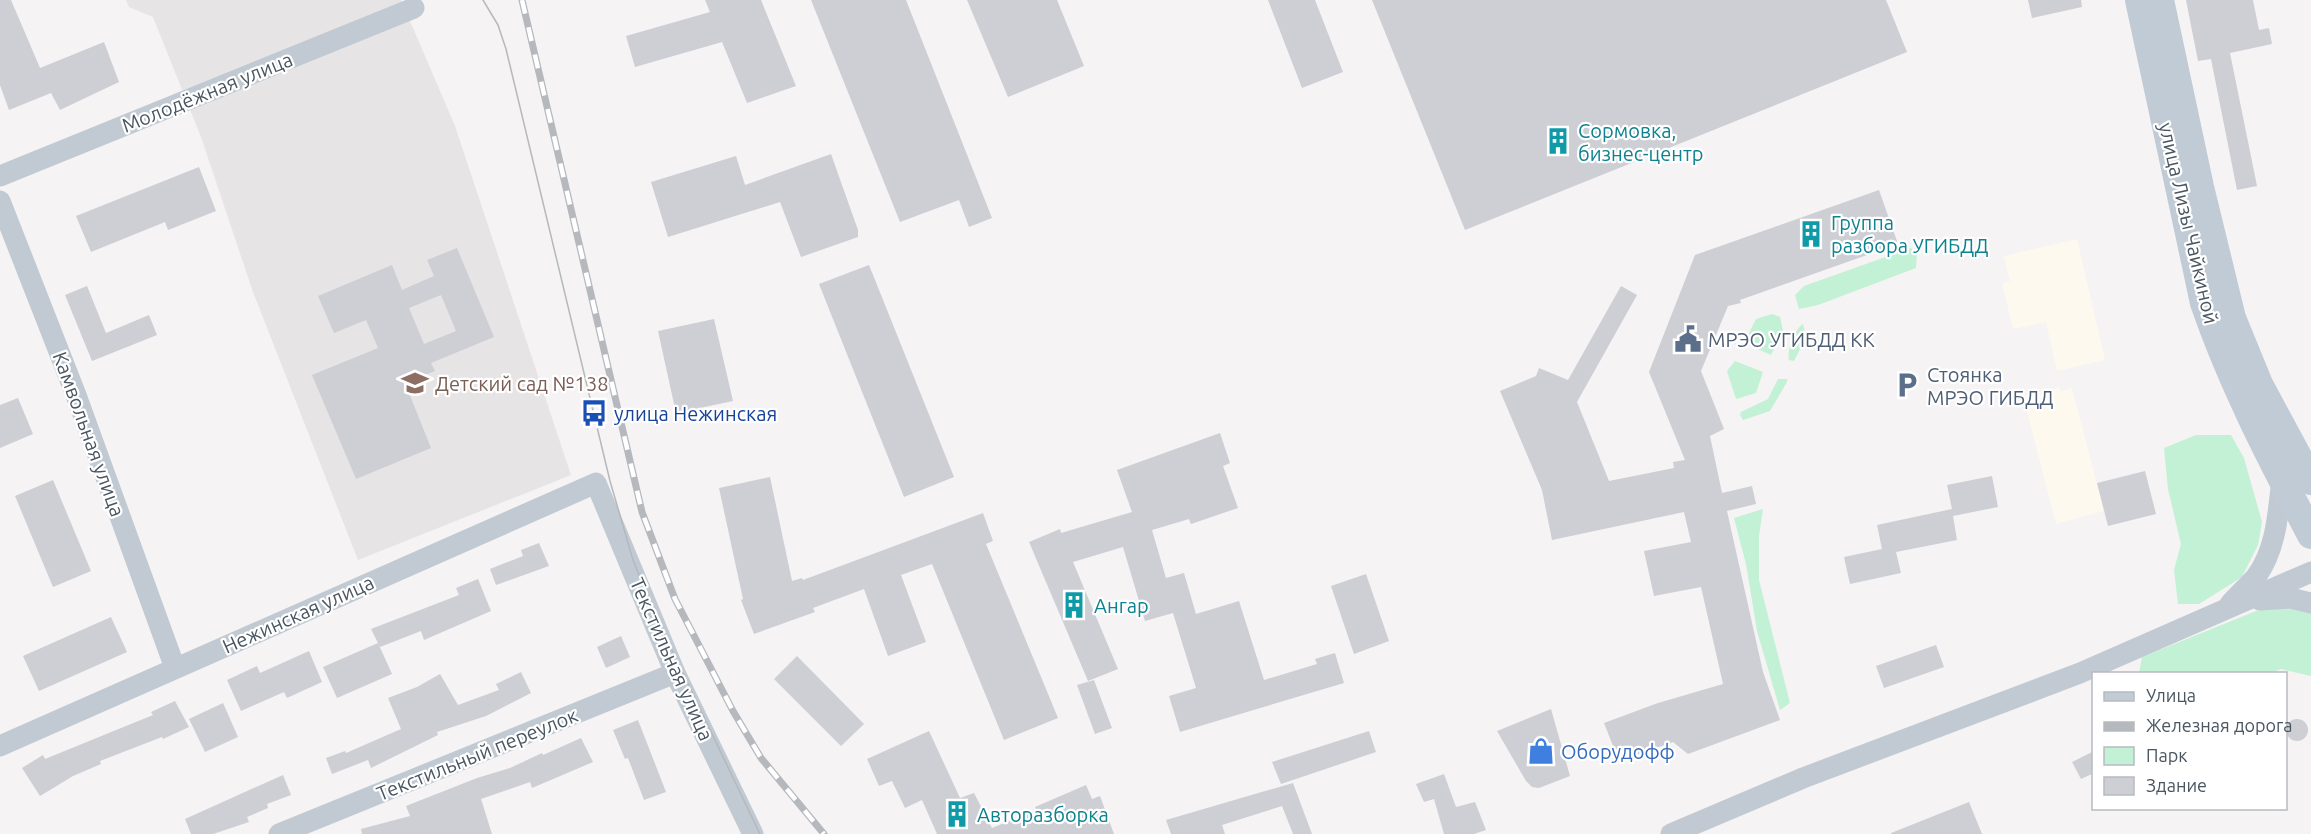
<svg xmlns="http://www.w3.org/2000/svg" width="2311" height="834" font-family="Ubuntu,sans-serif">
<rect width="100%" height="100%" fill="#f5f3f3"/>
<g fill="#fdf9ef">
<polygon points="2077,239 2105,360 2057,371 2046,322 2013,329 2002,283 2010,281 2004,256"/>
<polygon points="2060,387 2061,391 2072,388 2104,511 2056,524 2023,396"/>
</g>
<polygon fill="#e6e4e5" points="126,0 401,0 455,126 571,475 358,560 253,292 201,137 153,17 129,7"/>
<g fill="#c3f1d5">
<polygon points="1911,248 1917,253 1916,268 1818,305 1799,309 1795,295 1804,286"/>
<polygon points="1772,314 1780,317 1783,331 1771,355 1744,343 1756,319"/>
<path d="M 1803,324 C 1808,337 1800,349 1794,361 L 1789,360 C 1787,350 1794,330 1803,324 Z"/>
<polygon points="1735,361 1763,372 1756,393 1736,399 1727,371"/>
<polygon points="1778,379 1787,379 1787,382 1770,411 1743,420 1740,415 1741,412 1768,399"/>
<polygon points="2196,435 2231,435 2244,458 2262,522 2258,545 2242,577 2199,604 2178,604 2174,570 2181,544 2168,489 2164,448"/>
<polygon points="1763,509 1759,536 1759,580 1790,703 1780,710 1757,631 1746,564 1734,518"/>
<polygon points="2271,605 2311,613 2311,676 2281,669 2268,674 2139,673 2142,657"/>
</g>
<g fill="#cdcfd5" fill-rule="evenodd">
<polygon points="0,0 11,0 40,68 104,42 119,82 60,110 51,93 9,110 0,85"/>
<polygon points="705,0 761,0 796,86 747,103 722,42 635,67 626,36 710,12"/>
<polygon points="811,0 906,0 992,218 969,227 959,200 900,222"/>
<polygon points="967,0 1057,0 1084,66 1008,97"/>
<polygon points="1268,0 1315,0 1343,72 1302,88"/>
<polygon points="1372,0 1886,0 1907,52 1465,230"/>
<polygon points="2028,0 2081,0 2082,7 2032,18"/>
<polygon points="2186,0 2253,0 2259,30 2269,28 2272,44 2230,53 2257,186 2237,190 2211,59 2198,61"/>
<polygon points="831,154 858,230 858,237 801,257 780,202 668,237 651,182 736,156 745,185"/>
<polygon points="199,167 216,211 168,230 165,222 91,252 76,216"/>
<polygon points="1879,190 1898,244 1740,300 1741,303 1728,306 1701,371 1724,429 1710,436 1722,493 1752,486 1756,504 1727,511 1763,672 1780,720 1688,754 1673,742 1619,761 1604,723 1658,703 1723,684 1701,587 1654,596 1644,551 1691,542 1684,512 1552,540 1542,490 1500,391 1536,376 1539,368 1568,380 1621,286 1637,295 1577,402 1609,481 1674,468 1673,462 1685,460 1649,372 1695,255"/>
<path d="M 457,248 L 494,337 L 431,363 L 435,371 L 405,383 L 431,448 L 356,479 L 312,375 L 378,348 L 366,320 L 334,333 L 318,296 L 392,265 L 402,290 L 434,276 L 427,260 ZM 441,295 L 456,331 L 424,344 L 409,308 Z"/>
<polygon points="869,265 954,477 904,497 819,284"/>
<polygon points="87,286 106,333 149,315 157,335 92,361 65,295"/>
<polygon points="714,319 733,401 676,413 658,331"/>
<polygon points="18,398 33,434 0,448 0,405"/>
<polygon points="1220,433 1230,463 1223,466 1238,508 1191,524 1189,519 1152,530 1166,578 1184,573 1196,614 1239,601 1264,680 1317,664 1315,659 1335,653 1344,683 1180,732 1169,696 1196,688 1173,613 1145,621 1123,547 1073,562 1118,669 1088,681 1029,542 1060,529 1061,533 1132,512 1117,470"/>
<polygon points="2145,471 2156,514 2108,526 2097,483"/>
<polygon points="1992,476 1998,507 1953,516 1957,540 1896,552 1901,573 1850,584 1844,557 1882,549 1877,525 1952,509 1947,485"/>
<polygon points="770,477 792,581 802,578 803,580 983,513 993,541 986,544 1058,718 1004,740 932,564 901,575 926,642 888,656 864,589 813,608 815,612 754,634 741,600 743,599 719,488"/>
<polygon points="53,480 91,571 53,587 15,496"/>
<polygon points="539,543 549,566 496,585 490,569 523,556 521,550"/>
<polygon points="1366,574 1389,641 1354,654 1331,586"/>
<polygon points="478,579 491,611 424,640 421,631 380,647 371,629 459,595 456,588"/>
<polygon points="111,617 127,652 39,691 23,656"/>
<polygon points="621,636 630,657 606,668 597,647"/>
<polygon points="378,643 392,674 337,698 323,667"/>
<polygon points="1936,645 1944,667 1884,688 1876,666"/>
<polygon points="309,651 322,682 287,698 284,692 241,711 227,680 257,666 260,673"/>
<polygon points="797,656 864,724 841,746 774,679"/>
<polygon points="521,672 531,693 486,716 437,732 438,735 371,768 368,760 332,774 326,758 345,751 346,753 401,729 388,698 417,687 440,674 458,705 499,690 496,684"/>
<polygon points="1094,680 1112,728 1095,734 1077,685"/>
<polygon points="175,701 189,727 163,739 162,737 100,761 101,764 73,776 40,796 22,768 43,755 45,759 153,715 151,712"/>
<polygon points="223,703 238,737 205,752 189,719"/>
<polygon points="1551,709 1570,776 1539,788 1532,787 1526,781 1497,731"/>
<circle cx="2297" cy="730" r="11"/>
<polygon points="638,720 666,792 644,800 628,758 625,759 613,730"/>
<polygon points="929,731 960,798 974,793 992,828 1036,810 1035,807 1086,785 1092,799 1100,796 1114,834 937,834 922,800 905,808 892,781 879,786 867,759"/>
<polygon points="1369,731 1376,752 1281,784 1272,762"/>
<polygon points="581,738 593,762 532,788 530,782 481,799 492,834 362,834 361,829 410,816 406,806 477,778 510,768 542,753 543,755"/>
<polygon points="2094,751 2094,773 2081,779 2072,762"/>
<polygon points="1444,774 1456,807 1475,802 1486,830 1474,834 1444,834 1434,799 1424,802 1416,784"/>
<polygon points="283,775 291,795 267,804 268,808 247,817 249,822 213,834 191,834 185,819"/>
<polygon points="1293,783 1312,834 1293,834 1282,806 1222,825 1225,834 1171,834 1166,820"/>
<polygon points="1969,802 1982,834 1891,834 1891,833"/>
</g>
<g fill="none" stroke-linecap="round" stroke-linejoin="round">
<g stroke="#c1cad2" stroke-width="21">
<polyline points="0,176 414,8"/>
<polyline points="0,201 76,395 175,668"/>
<polyline points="2260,600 2290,598 2311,603"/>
<path d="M 2230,604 C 2238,595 2248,586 2256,577 C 2277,548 2278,512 2282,479"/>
<polyline points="0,746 596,483 675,673 753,834"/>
<polyline points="279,834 675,673"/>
<polyline points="1671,834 1803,778 2080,673 2311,572"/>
</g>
<g stroke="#c1cbd6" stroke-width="28">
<path d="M 2139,0 L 2204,303 C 2232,384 2271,459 2311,535"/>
<polyline points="2160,0 2200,187 2232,318 2259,384 2311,481"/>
</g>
<polyline stroke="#b5b8bd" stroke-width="1.5" points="483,0 498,25 506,49 610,481 633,560 655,615 760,834"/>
<defs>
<polyline id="rail" points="522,0 642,512 675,599 733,711 761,758 824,834"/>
</defs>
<use href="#rail" stroke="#b5b8bd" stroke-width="7"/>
<use href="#rail" stroke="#fff" stroke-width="4.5" stroke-dasharray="14" stroke-linecap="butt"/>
</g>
<defs>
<symbol id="building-bare" viewBox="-9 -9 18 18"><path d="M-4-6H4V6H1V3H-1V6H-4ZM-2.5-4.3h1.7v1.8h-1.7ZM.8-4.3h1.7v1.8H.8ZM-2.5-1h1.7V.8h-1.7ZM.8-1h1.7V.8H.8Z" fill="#0f9aa8" stroke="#fff" stroke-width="2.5" paint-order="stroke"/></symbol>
<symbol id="civic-bare" viewBox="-9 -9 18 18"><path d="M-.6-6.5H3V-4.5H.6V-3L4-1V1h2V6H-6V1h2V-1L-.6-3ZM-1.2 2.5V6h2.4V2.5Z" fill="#5c6f8a" stroke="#fff" stroke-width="2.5" paint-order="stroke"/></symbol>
<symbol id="school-bare" viewBox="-9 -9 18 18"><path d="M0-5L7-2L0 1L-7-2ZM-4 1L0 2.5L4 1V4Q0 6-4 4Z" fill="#8d6e63" stroke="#fff" stroke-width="2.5" paint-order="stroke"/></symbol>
<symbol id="parking-bare" viewBox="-9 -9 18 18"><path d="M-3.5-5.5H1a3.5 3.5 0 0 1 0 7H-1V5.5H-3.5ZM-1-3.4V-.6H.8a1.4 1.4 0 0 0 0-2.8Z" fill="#5c6f8a" stroke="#fff" stroke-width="2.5" paint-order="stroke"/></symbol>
<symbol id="bus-bare" viewBox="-9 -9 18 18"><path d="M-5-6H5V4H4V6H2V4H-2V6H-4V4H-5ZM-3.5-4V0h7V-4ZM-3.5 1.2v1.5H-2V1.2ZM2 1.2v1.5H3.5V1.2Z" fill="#1a4fb4" stroke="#fff" stroke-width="2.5" paint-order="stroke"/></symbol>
<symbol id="shop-bare" viewBox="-9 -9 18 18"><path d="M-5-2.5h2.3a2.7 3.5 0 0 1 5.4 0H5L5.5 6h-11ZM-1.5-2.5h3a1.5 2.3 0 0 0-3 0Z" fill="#3f7fe0" stroke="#fff" stroke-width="2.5" paint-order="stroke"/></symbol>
</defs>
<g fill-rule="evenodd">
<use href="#building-bare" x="1539" y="122" width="38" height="38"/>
<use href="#building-bare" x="1792" y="215" width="38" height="38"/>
<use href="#civic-bare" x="1669" y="320" width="38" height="38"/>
<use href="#school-bare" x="396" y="364" width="38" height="38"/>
<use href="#parking-bare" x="1888" y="366" width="38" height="38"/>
<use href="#bus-bare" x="575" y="394" width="38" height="38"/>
<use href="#building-bare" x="1055" y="586" width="38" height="38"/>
<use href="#shop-bare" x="1522" y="732" width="38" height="38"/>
<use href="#building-bare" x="938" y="795" width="38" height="38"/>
</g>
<g text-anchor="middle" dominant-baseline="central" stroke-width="4.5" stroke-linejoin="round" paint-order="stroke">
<g font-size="20" fill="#4a5661" stroke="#fff">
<text transform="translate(207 92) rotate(-22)">Молодёжная улица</text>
<text transform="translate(2189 223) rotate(77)">улица Лизы Чайкиной</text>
<text transform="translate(89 434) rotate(70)">Камвольная улица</text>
<text transform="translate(298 614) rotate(-24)">Нежинская улица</text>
<text transform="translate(672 659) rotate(66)">Текстильная улица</text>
<text transform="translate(477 754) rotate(-22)">Текстильный переулок</text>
</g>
<g font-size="20" fill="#0d838f" stroke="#fff" text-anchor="start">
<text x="1578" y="130">Сормовка,<tspan x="1578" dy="23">бизнес-центр</tspan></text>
<text x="1831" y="222">Группа<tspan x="1831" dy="23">разбора УГИБДД</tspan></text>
<text x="1094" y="605">Ангар</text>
<text x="977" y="814">Авторазборка</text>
</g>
<g font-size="20" fill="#4e5e75" stroke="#fff" text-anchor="start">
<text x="1708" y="339">МРЭО УГИБДД КК</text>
<text x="1927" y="374">Стоянка<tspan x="1927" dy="23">МРЭО ГИБДД</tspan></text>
</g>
<g font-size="20" fill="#785e54" stroke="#fff" text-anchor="start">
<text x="435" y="383">Детский сад №138</text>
</g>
<g font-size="20" fill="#164399" stroke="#fff" text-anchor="start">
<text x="614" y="413">улица Нежинская</text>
</g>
<g font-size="20" fill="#366cbe" stroke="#fff" text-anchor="start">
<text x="1561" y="751">Оборудофф</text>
</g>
</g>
<rect x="2092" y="672" width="195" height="138" fill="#ffffff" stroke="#b7bbc0" stroke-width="1.5"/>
<rect x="2104" y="692" width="30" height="9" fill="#c1cbd6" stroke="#b7bbc0" stroke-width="1.5"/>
<text x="2146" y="702" font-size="18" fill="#4a5661">Улица</text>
<rect x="2104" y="722" width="30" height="9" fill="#b5b8bd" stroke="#b7bbc0" stroke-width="1.5"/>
<text x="2146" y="732" font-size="18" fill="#4a5661">Железная дорога</text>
<rect x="2104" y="747" width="30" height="18" fill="#c3f1d5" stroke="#b7bbc0" stroke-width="1.5"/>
<text x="2146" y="762" font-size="18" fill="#4a5661">Парк</text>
<rect x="2104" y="777" width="30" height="18" fill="#cdcfd5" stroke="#b7bbc0" stroke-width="1.5"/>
<text x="2146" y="792" font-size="18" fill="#4a5661">Здание</text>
</svg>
